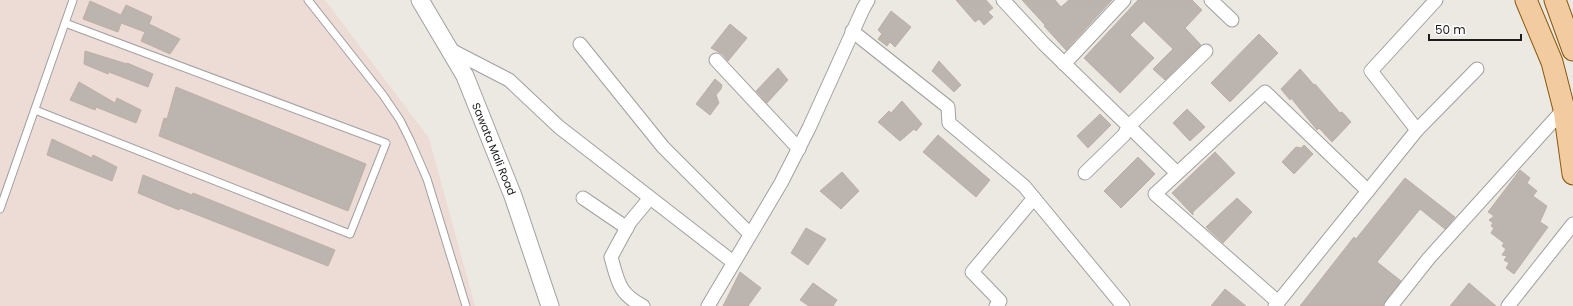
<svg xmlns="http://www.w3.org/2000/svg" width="1573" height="306" font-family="Poppins,sans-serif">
<rect width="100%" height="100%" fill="#ece9e2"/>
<polygon fill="#eddbd6" points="0,0 325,0 429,138 475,306 0,306"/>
<g fill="#bcb4af" stroke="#bdafa6">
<polygon points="956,0 986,0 993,8 988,12 993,17 984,25 979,19 975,22"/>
<polygon points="1022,0 1055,0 1061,7 1069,0 1112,0 1066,50 1044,26 1045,25"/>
<polygon points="1138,0 1192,0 1202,10 1185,28 1201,45 1165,80 1153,69 1173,49 1144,21 1130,35 1154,58 1120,93 1084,58"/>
<polygon points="90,1 121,15 126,5 152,17 149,24 180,39 170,54 141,41 145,32 121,23 118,32 83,19"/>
<polygon points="891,11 911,27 895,47 890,42 887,46 878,39 882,34 878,30"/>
<polygon points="730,24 747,38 728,61 722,54 711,48"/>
<polygon points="1259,34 1278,53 1230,102 1211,83"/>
<polygon points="85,51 127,64 127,63 153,74 148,87 109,72 108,74 84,64"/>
<polygon points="939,61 961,85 954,92 932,71"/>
<polygon points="778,68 788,80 767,103 756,91"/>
<polygon points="1300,69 1314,85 1315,84 1340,113 1342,112 1351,122 1332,142 1319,128 1317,130 1291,98 1290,100 1281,89"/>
<polygon points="715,79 722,85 721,89 716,95 719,103 710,115 696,104"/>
<polygon points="79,82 115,103 117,98 141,110 136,123 96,107 95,110 70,100"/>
<polygon points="176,87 366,164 348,211 159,136 164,118 167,119"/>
<polygon points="902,101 922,124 916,131 914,129 900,141 878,122 889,111 891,113"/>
<polygon points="1187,109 1205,127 1190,141 1173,123"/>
<polygon points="1100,114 1111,125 1088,148 1077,136"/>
<polygon points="938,135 990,180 976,197 923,152"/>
<polygon points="52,139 92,158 93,155 117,167 112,181 47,155"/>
<polygon points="1304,145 1313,154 1294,174 1282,162 1296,147 1301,148"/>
<polygon points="1215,152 1235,173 1193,212 1193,215 1172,193"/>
<polygon points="1138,157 1155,174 1121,208 1104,191"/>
<polygon points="1520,170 1530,178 1527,183 1537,191 1533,196 1547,206 1540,222 1548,227 1514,274 1506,268 1509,263 1504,260 1507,256 1502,255 1506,249 1502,246 1504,243 1491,233 1494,228 1491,226 1493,223 1489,220 1494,216 1488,212"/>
<polygon points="842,172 859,191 841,209 820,191"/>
<polygon points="143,175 192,195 193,193 335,250 328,266 180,208 179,210 138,193"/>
<polygon points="1405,178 1455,217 1445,229 1420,209 1377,262 1401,281 1385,301 1383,306 1300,306 1354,237 1356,239"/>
<polygon points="1237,198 1252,212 1223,243 1206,227"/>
<polygon points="806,228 826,239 808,265 791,253"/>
<polygon points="740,272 761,288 748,306 723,306"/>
<polygon points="813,283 837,300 833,306 809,306 800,300"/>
<polygon points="1469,283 1496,306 1450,306"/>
<polygon points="1225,289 1246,306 1211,306"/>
</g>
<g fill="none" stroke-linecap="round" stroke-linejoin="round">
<defs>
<g id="service">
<polyline points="308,0 383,95 400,120 410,140 427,179 466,306"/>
<polyline points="35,110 350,234 386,143 65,23"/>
<polyline points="0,209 73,0"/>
</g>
<g id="minor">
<polyline points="1003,0 1044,44 1177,173"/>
<polyline points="1211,0 1232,20"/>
<polyline points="852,31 948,107 949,123 1024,186 1123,306"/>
<polyline points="580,44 663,147 750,234"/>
<polyline points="449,49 509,80 559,127 733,262"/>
<polyline points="716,60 799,149"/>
<polyline points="1064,64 1124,0"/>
<polyline points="1417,130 1477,69"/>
<polyline points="1085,173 1124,135 1129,126 1206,51"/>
<polyline points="583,198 627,228"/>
<polyline points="1278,302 1155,194 1265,92 1368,191"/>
<path d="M 643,306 C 619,294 618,282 611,257 L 630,222 L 650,198"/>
<polyline points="708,306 781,183 809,128 863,9 868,0"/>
<polyline points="996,306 1000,301 972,272 1034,198"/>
<polyline points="1275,306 1417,130 1371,71 1436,0"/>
<polyline points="1391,306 1429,258 1564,109"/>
<polyline points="1508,306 1573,224"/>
</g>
<polyline id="tertiary" points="420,0 465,76 513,196 550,306"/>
<g id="primary">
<polyline points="1526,0 1552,62 1564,109 1573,174"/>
<polyline points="1555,0 1573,50"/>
</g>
</defs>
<use href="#service" stroke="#a0a0a0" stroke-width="9"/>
<use href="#minor" stroke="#a0a0a0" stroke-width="15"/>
<use href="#tertiary" stroke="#a0a0a0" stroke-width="19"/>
<use href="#primary" stroke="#88580c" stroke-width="23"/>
<use href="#service" stroke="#fff" stroke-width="7"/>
<use href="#minor" stroke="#fff" stroke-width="13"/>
<use href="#tertiary" stroke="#fff" stroke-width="17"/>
<use href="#primary" stroke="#f3cba0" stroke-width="21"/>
</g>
<g text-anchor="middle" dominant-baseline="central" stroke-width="3" stroke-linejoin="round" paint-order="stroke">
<g font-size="11" fill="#1c1c1c" stroke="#fff">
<text transform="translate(494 149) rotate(68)">Sawata Mali Road</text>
</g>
</g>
<path d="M1429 34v6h92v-6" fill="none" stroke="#1c1c1c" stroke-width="2"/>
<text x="1435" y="34" font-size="12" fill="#1c1c1c" stroke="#ffffff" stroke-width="3" paint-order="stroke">50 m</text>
</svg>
